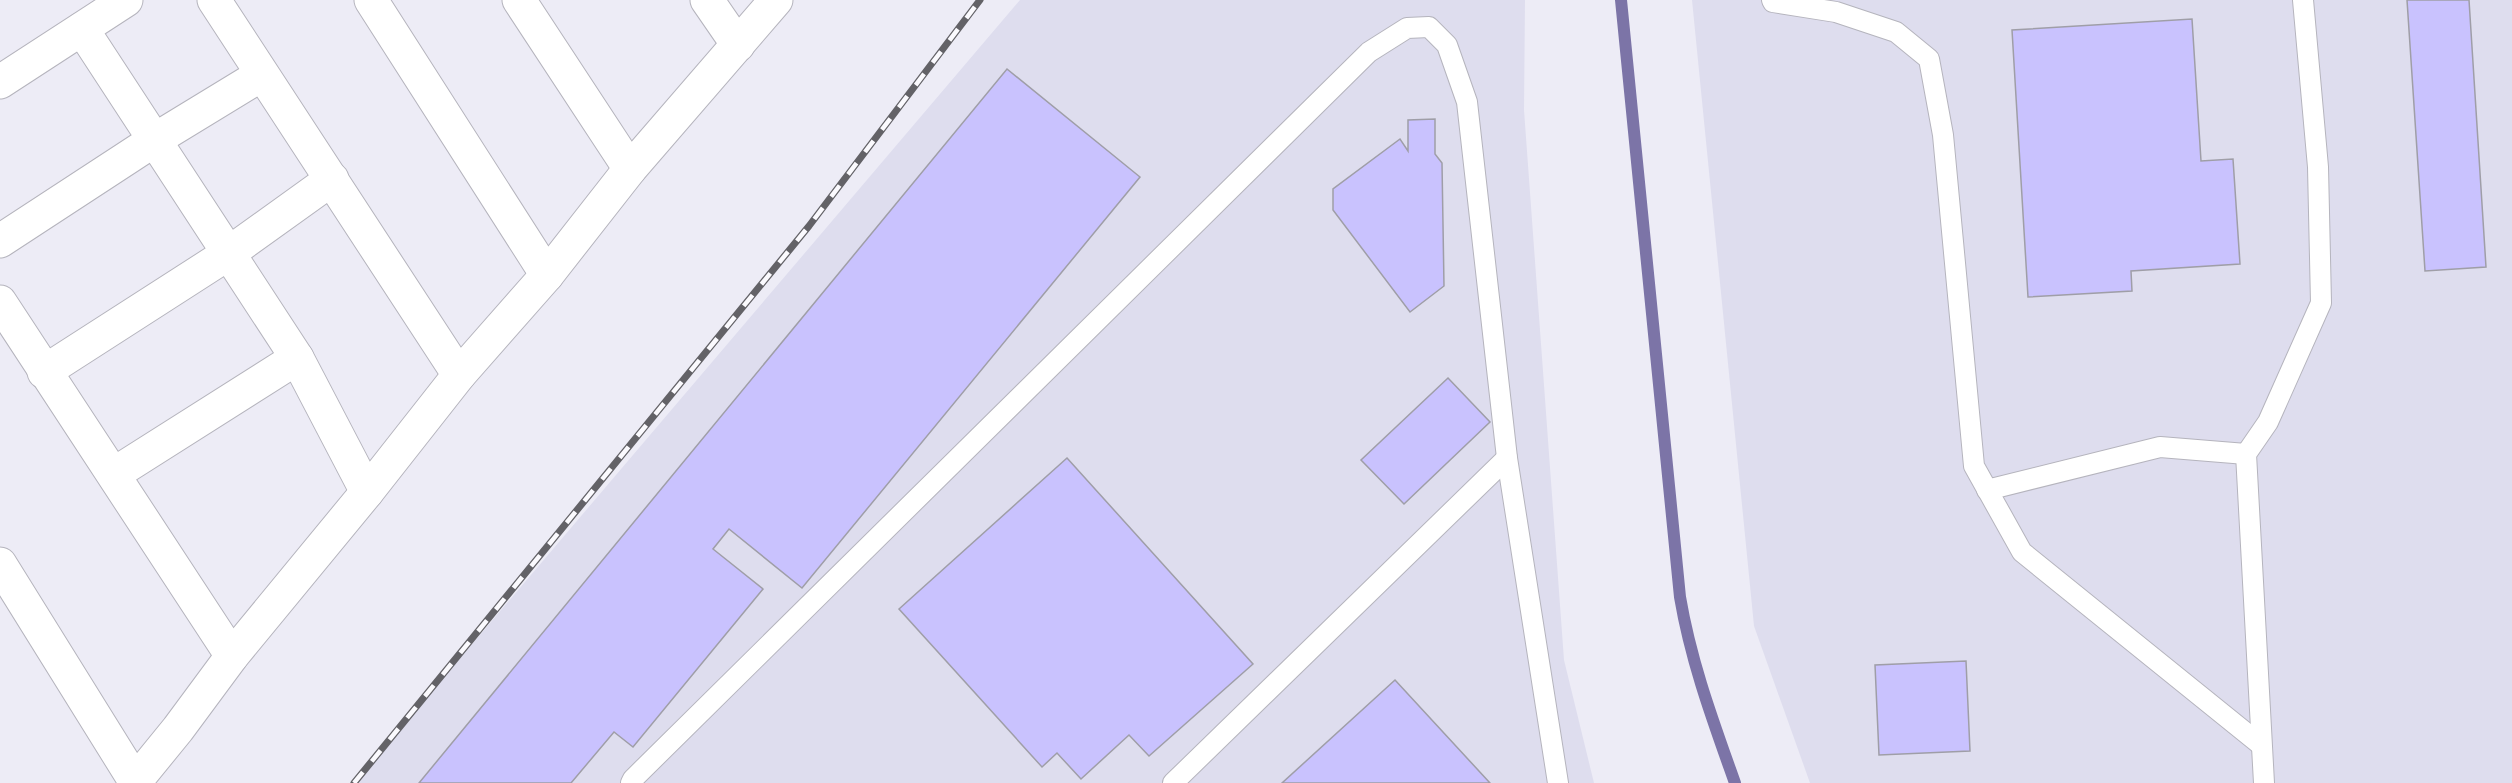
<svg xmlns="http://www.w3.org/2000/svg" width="2512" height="783" font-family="'Nunito Sans',sans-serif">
<rect width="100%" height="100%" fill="#edecf6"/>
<g fill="#deddee">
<polygon points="1020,0 1525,0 1524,110 1564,660 1594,783 354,783"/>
<polygon points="1692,0 2512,0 2512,783 1810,783 1754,626"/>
</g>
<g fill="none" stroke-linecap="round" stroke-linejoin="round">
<path stroke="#7c74a7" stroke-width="12" d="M 1621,0 L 1680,597 C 1691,662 1713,721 1735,783"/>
</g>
<g fill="#c9c2fe" stroke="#9f9ea7" stroke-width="1.5">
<polygon points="2407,0 2469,0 2486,267 2425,271"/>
<polygon points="2192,19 2201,161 2233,159 2240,264 2131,271 2132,291 2028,297 2012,30"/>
<polygon points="1007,69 1140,177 802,588 729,529 713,549 763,589 633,747 614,732 571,783 419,783"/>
<polygon points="1435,119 1435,154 1442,163 1444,286 1410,312 1333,210 1333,189 1400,139 1408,151 1408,120"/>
<polygon points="1448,378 1490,422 1404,504 1361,460"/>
<polygon points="1067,458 1253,664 1149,756 1129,735 1081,779 1057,753 1042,767 899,609"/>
<polygon points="1966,661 1970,751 1879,755 1875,665"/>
<polygon points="1395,680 1490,783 1282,783"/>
</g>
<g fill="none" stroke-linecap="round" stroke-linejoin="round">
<defs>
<g id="lane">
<polyline points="1772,0 1773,2 1836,12 1896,32 1929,59 1943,135 1974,466 2022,552 2261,745"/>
<polyline points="1987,490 2160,447 2246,454"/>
<polyline points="631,783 633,779 1369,52 1407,28 1429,27 1447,45 1467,102 1507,458 1558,783"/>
<polyline points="1173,783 1507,458"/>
<polyline points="2264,783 2246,454 2268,422 2321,303 2318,167 2303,0"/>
</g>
<g id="street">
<polyline points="214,0 459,375"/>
<polyline points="371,0 547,275"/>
<polyline points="519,0 630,169"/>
<polyline points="707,0 738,45"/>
<polyline points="82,29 297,358 367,492"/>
<polyline points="0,82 126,0"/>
<polyline points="0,241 156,139 261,75"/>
<polyline points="0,302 232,656"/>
<polyline points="44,372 229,253 332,179"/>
<polyline points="114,474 297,358"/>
<polyline points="0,564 135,781"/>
<polyline points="134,783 178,729 232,656 367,492 459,375 547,275 630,169 776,0"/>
</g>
</defs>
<use href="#lane" stroke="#b5b4bd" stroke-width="22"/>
<use href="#street" stroke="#b5b4bd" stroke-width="35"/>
<use href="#lane" stroke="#fff" stroke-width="20"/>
<use href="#street" stroke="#fff" stroke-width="33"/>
<defs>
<polyline id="rail" points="354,783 809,226 980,0"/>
</defs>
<use href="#rail" stroke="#636267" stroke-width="7"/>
<use href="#rail" stroke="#fbfafe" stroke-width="4.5" stroke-dasharray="14" stroke-linecap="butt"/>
</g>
</svg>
